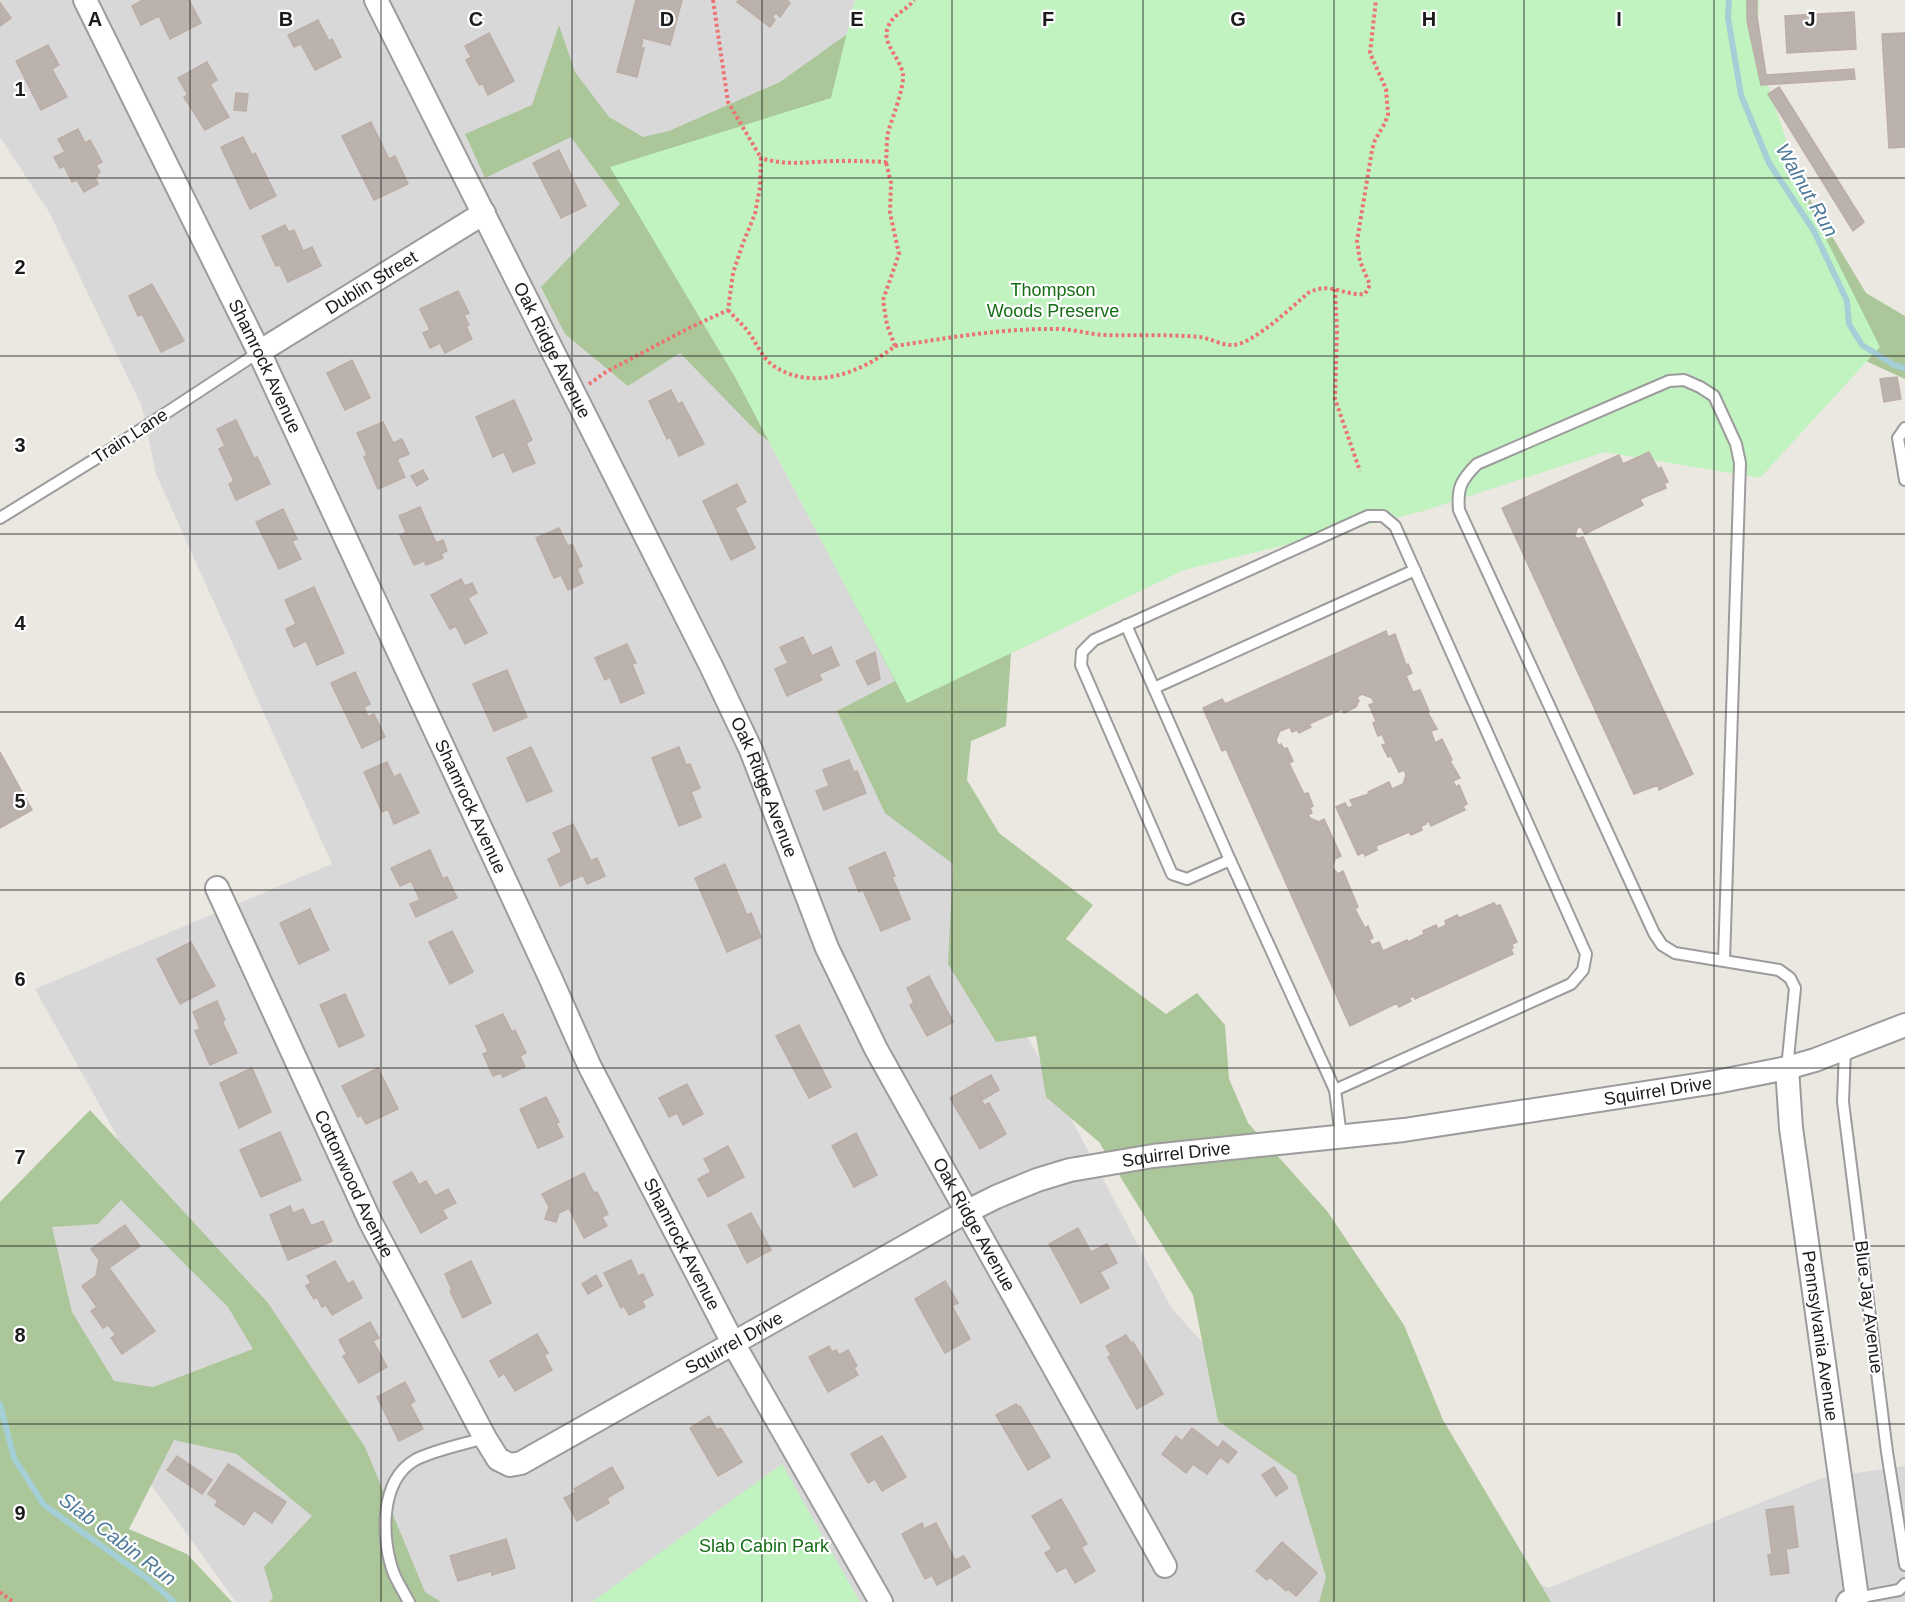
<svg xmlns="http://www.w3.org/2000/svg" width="1905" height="1602" font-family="Arial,sans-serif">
<rect width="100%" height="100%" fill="#ebe7e1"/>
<polygon fill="#d9d8d8" points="0,0 855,0 831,98 735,377 907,703 999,983 1172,1309 1312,1462 1548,1588 1822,1478 1905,1466 1905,1602 236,1602 152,1486 0,1252 117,1136 35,989 332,864 156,474 142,407 49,212 0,137"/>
<g fill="#abc799" fill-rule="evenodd">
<polygon points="864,22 1758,98 1812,203 1866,293 1905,316 1905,379 1840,349 1146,559 1100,610 1011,653 1006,726 971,741 967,780 999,833 1093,905 1066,939 1166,1014 1197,993 1225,1025 1229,1079 1248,1123 1327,1211 1404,1325 1443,1420 1551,1602 1319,1602 1326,1577 1296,1475 1218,1421 1193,1295 1099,1142 1046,1097 1036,1036 996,1042 948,964 953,864 885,813 837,711 895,681 820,537 840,492 759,434 680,353 628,386 565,334 541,287 620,204 571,137 485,178 465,134 532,105 559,25 575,72 609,117 643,137 669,131 780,82"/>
<path d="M 90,1110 L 268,1303 L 365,1447 L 425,1592 L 441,1602 L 269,1602 L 273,1598 L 264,1567 L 312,1516 L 237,1454 L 174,1440 L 129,1529 L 187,1554 L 232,1602 L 0,1602 L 0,1202 ZM 121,1200 L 228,1307 L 253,1349 L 153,1387 L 114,1381 L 72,1312 L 52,1227 L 98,1224 Z"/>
</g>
<g fill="#c1f3c0">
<polygon points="855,0 1759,0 1757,39 1768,85 1805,197 1880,347 1760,478 1605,452 1423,511 1184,570 907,703 735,377 610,167 831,98"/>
<polygon points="782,1464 860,1602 592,1602"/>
</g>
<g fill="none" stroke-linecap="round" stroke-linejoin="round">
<g stroke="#a5cfd6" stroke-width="6">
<polyline points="1729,0 1728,18 1741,95 1769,163 1814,231 1847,301 1849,324 1862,345 1894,365 1905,368"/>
<polyline points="0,1404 14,1458 44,1505 148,1579 174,1602"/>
</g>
</g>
<g fill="#bbb2ae" stroke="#bcada5" stroke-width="1.5">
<polygon points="143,0 189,0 201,23 170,39 159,16 141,25 132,6"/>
<polygon points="636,0 682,0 670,45 643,38 641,48 644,48 637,77 617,72"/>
<polygon points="739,0 787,0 790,3 780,17 776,13 772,17 775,20 770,27 737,2"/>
<polygon points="1747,0 1757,0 1757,16 1766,75 1854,69 1855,79 1761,85 1747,21"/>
<polygon points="0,3 11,18 0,26"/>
<polygon points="1854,12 1856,49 1787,53 1785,16"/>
<polygon points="318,20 329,41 332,39 341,57 315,70 301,44 294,47 288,35"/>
<polygon points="489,33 514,81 488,95 483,84 479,85 466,60 471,57 465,46"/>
<polygon points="1905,33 1905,147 1889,148 1882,34"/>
<polygon points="48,45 59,65 52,69 67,97 41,110 16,61"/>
<polygon points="207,62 217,80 210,84 229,117 205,130 184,97 188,95 178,78"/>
<polygon points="1779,87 1864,222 1853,231 1768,94"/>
<polygon points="236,93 248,94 246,111 234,110"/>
<polygon points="371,122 389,159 395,156 408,184 374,200 342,136"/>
<polygon points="78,129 85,143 90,140 102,162 96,165 100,172 97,174 98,176 95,178 98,184 84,192 77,180 72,182 64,166 60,168 54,157 65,152 58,139"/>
<polygon points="243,137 252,155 255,153 276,196 250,209 221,147"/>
<polygon points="559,150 586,206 561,218 533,163"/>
<polygon points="285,225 289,232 294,230 303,251 312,247 321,266 288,282 280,265 276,266 262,236"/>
<polygon points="152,284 184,341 161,352 142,314 138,316 129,296"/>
<polygon points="458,291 469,313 464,315 469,325 466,326 472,339 445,353 440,343 430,348 423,333 430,330 420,309"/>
<polygon points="352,360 370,398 345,410 327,373"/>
<polygon points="1897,377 1901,399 1884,402 1880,379"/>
<polygon points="671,390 678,404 682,402 704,444 679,456 670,437 667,439 649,401"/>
<polygon points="514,400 532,440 526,443 535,463 513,472 504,452 493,457 476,417"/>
<polygon points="236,420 254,458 257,457 270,484 236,500 229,484 234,481 219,449 225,446 217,429"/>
<polygon points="383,422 393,443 402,439 409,454 397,459 405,477 378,489 364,457 367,455 357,433"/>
<polygon points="1649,452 1658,469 1661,467 1668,482 1664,483 1666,488 1640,499 1643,505 1585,534 1581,527 1577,528 1575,536 1577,539 1583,537 1693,774 1659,790 1658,785 1634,794 1502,508 1619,455 1623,464"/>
<polygon points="423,470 428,479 417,486 411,476"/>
<polygon points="737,484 746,502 735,508 755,548 731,560 703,501"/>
<polygon points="420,507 436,543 443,540 447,551 441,554 443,558 426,565 424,561 414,565 400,535 406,532 399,516"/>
<polygon points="283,509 297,539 292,541 301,559 279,569 256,522"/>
<polygon points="559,528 568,546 572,544 582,566 577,569 583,583 568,590 561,575 554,578 536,538"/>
<polygon points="461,579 465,586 472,583 477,593 468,598 487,633 465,644 456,626 450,629 431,595"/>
<polygon points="314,587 344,653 317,665 306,641 294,647 286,629 296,624 285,600"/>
<polygon points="1386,631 1388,637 1395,634 1406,665 1408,664 1412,673 1406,676 1413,692 1420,690 1429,711 1427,711 1437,729 1431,731 1435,743 1442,739 1452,760 1450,761 1460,778 1453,781 1456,787 1459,785 1467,804 1463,806 1465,810 1431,826 1429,821 1425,823 1426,824 1421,826 1422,830 1411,835 1409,832 1376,846 1377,850 1365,856 1364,852 1358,855 1336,807 1345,803 1348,808 1353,806 1350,800 1369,794 1368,792 1389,782 1392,789 1403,784 1406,775 1404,770 1399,772 1391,756 1388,757 1382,745 1386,744 1382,734 1378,736 1373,723 1376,721 1369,705 1374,703 1372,698 1362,694 1357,697 1359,701 1356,707 1344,713 1342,709 1309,724 1311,727 1299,733 1297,730 1292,732 1290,727 1280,731 1276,740 1279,746 1281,744 1284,749 1287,748 1293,761 1289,763 1304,794 1308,793 1313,806 1310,808 1312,813 1308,815 1310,818 1319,822 1324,819 1341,856 1335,859 1332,867 1338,874 1343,871 1358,907 1355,909 1365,928 1368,926 1373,938 1369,940 1372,945 1379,942 1383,951 1407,940 1408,942 1424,934 1423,931 1436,925 1438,929 1446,925 1445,921 1457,915 1459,918 1494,903 1496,906 1500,905 1517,942 1512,944 1513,948 1511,949 1513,954 1415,999 1414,996 1409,998 1411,1001 1399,1007 1397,1003 1350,1026 1226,749 1222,751 1203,708 1222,699 1225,704"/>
<polygon points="803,637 812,656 831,647 839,665 819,674 822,680 787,696 775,669 788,663 780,647"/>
<polygon points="627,644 636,663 632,664 644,693 621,703 610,677 605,680 595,658"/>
<polygon points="875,652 880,679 868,685 856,661"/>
<polygon points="507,670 527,717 494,731 473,684"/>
<polygon points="355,672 370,704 364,707 368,717 374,714 385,737 362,748 331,683"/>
<polygon points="531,747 552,791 527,802 507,758"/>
<polygon points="679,747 686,765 690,764 700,788 691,792 701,817 679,826 652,758"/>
<polygon points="0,752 32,810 0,828"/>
<polygon points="849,760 854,772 857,771 866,793 824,810 816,791 829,786 823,770"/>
<polygon points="387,762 394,777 400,774 419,813 394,824 388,809 382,812 364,772"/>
<polygon points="573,824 591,861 597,858 605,876 587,884 583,875 560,886 548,859 562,852 553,833"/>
<polygon points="430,850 443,879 447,877 457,898 416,917 410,904 420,900 411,881 400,886 391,868"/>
<polygon points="885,852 895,876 892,877 910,919 881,931 863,890 859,892 849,868"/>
<polygon points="725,864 747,915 751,913 761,937 727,952 695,878"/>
<polygon points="310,909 329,950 299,964 280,923"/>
<polygon points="452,931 473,972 450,984 429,942"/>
<polygon points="191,942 215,986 180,1004 157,959"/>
<polygon points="929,976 953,1022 927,1036 910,1005 914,1003 907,988"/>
<polygon points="345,994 364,1036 339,1047 320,1005"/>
<polygon points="217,1001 225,1020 222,1021 237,1053 210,1065 195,1031 200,1029 193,1012"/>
<polygon points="503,1014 512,1032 515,1030 526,1053 520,1056 525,1067 503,1077 501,1073 493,1076 483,1054 488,1052 476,1026"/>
<polygon points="799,1025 831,1087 809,1098 776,1036"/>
<polygon points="252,1068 271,1112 239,1128 220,1083"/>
<polygon points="378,1068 398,1109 366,1124 361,1115 358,1117 342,1086"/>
<polygon points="991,1075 999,1090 982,1100 974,1084"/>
<polygon points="687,1084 703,1114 683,1125 677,1113 669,1117 659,1098"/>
<polygon points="973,1085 984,1105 989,1103 1006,1134 980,1149 950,1098"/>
<polygon points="546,1097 559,1122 556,1123 563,1137 538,1148 520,1109"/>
<polygon points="280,1132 301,1180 261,1197 240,1150"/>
<polygon points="856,1133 877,1175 854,1187 832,1146"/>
<polygon points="728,1146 744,1177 708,1197 698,1179 711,1172 704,1159"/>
<polygon points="412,1172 419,1185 426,1181 435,1196 448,1189 456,1203 442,1210 447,1218 421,1233 393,1182"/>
<polygon points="584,1173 594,1193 597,1192 608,1214 602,1217 607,1226 584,1238 569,1208 559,1213 556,1222 545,1219 549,1207 542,1194"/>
<polygon points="290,1206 293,1213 303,1209 311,1226 323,1221 332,1241 288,1260 270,1215"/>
<polygon points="751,1213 771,1250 747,1263 728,1225"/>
<polygon points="125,1225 140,1246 109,1268 155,1331 122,1354 111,1338 116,1335 108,1325 103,1328 91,1311 97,1307 82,1286 96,1276 99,1260 91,1249"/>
<polygon points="1078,1228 1091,1252 1107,1244 1117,1263 1100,1272 1109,1288 1081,1303 1049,1244"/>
<polygon points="631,1260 638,1276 643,1274 653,1295 642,1301 645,1307 629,1315 624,1306 621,1308 604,1273"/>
<polygon points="335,1261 348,1284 353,1281 362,1298 332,1315 326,1305 322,1307 317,1297 314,1299 306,1286 311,1283 307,1276"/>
<polygon points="471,1261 491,1303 463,1318 450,1291 452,1290 445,1274"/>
<polygon points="596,1275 602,1286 588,1294 582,1284"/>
<polygon points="945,1281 958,1303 952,1306 970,1339 945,1353 915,1299"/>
<polygon points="370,1322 379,1338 373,1341 387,1367 359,1383 343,1356 347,1354 339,1340"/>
<polygon points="537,1334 548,1353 544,1355 552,1370 515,1391 504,1373 499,1377 490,1361"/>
<polygon points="1126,1335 1131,1343 1133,1342 1163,1394 1137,1409 1108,1357 1111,1355 1106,1346"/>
<polygon points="829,1346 832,1352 836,1350 839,1355 848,1350 857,1366 854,1368 858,1375 828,1392 809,1357"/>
<polygon points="405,1382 415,1401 410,1404 423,1429 399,1441 377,1397"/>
<polygon points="1016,1404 1018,1407 1020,1406 1050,1457 1028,1470 996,1415"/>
<polygon points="709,1416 717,1430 721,1428 742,1462 718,1476 690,1428"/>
<polygon points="1192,1428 1218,1448 1223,1441 1237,1452 1228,1463 1220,1457 1207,1474 1193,1464 1186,1473 1162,1454 1176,1436 1182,1441"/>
<polygon points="882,1436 906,1477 882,1491 875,1479 868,1483 851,1454"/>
<polygon points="177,1456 212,1480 202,1494 167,1470"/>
<polygon points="228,1464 286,1502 272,1523 254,1510 244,1525 215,1505 218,1501 208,1494"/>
<polygon points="612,1467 624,1488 607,1498 609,1503 577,1521 564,1498 576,1492 574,1489"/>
<polygon points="1274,1467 1288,1488 1276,1496 1262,1475"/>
<polygon points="1061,1499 1087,1544 1081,1547 1095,1571 1075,1583 1066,1567 1057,1572 1045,1553 1052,1549 1032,1516"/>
<polygon points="1793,1506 1798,1547 1786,1549 1789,1573 1771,1575 1768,1555 1772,1554 1766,1510"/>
<polygon points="922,1523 924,1529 936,1523 955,1560 964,1556 970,1567 937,1585 932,1575 925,1579 902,1534"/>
<polygon points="506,1539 515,1568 492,1575 491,1571 458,1581 450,1556"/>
<polygon points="1282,1542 1317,1573 1296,1596 1288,1589 1286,1591 1270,1577 1267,1580 1256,1571"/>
</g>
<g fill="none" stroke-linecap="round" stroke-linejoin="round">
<defs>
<g id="lane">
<polyline points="1905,428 1898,438 1905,480"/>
<polyline points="0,518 105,453 259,352"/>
<polyline points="1126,625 1230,860 1335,1090 1341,1136"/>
<polyline points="1154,688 1415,570"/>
<polyline points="1230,860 1187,879 1172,874 1081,665 1082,652 1094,640 1368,516 1383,516 1395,526 1586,954 1583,970 1571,984 1335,1090"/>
<path d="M 1724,961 L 1740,463 L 1736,444 L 1714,396 L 1700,387 L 1684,380 L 1669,381 L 1477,464 C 1461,480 1457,488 1459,510 L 1654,933 L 1662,945 L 1675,953 L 1779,970 L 1790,978 L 1795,988 L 1787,1068"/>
<polyline points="1845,1049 1843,1102 1887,1452 1905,1565"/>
<polyline points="1857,1600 1857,1598 1899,1590 1905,1584"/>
<path d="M 409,1602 C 404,1593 398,1583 394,1574 C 381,1540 379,1481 415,1460 C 434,1450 464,1444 485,1438"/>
</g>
<g id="street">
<path id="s1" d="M 85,0 L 259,352 L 549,975 L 589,1065 L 733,1343 L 881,1602"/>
<path id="s2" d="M 376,0 L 711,666 L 751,750 L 827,948 L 876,1049 L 1165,1566"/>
<path id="s3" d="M 259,352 L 484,213"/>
<path id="s4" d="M 217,888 L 371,1223 L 485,1438 L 498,1459 L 510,1465 L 521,1463 L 966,1212 L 996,1197 L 1037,1180 L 1070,1170 L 1153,1156 L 1404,1130 L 1716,1082 L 1787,1068 L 1815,1060 L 1905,1025"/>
<path id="s5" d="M 1787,1068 L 1791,1128 L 1857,1598 L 1848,1602"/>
</g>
</defs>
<use href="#lane" stroke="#9c9c9c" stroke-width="14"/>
<use href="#street" stroke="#9c9c9c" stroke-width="26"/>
<g stroke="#ec7371" stroke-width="4" stroke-dasharray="3 3" stroke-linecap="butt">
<polyline points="713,0 728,102 761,158"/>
<polyline points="1335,289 1337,331 1335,399 1360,471"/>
<path d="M 728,310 C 734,317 741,323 747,330 C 755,340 761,356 771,364 C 810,393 861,373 895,346 L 887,325 L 883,300 L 899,254 L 890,213 L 891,183 L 886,162"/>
<path d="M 895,346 C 948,338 1003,328 1058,329 C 1073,329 1088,334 1103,335 C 1135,336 1167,334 1199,337 C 1210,338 1222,346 1234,345 C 1254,343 1292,307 1308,293 C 1330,281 1343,296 1365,294 L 1370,285 L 1360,261 L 1357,241 L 1372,150 L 1375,140 L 1385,123 L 1388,114 L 1386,89 L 1370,53 L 1376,0"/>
<path d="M 589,384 L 606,372 L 689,328 L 728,310 L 733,273 L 743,243 L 755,214 L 760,187 L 761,158 C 785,166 808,162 833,161 C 851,161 868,161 886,162 C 887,151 886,139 889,129 C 893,117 904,87 903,75 C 901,58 881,44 888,27 C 892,15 907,10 914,0"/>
<polyline points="0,1592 13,1602"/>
</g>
<use href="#lane" stroke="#fff" stroke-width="10"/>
<use href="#street" stroke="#fff" stroke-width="22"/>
</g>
<path fill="none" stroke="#1b1b1b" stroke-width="1.5" stroke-opacity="0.55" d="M 190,0 L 190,1602M 381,0 L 381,1602M 572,0 L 572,1602M 762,0 L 762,1602M 952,0 L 952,1602M 1143,0 L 1143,1602M 1334,0 L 1334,1602M 1524,0 L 1524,1602M 1714,0 L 1714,1602M 0,178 L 1905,178M 0,356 L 1905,356M 0,534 L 1905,534M 0,712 L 1905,712M 0,890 L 1905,890M 0,1068 L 1905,1068M 0,1246 L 1905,1246M 0,1424 L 1905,1424"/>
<g text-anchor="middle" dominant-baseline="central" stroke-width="4.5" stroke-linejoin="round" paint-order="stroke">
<g font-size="18" fill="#1b1b1b" stroke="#fff">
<text stroke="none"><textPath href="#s3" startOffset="132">Dublin Street</textPath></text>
<text stroke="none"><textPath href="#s2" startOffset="392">Oak Ridge Avenue</textPath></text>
<text stroke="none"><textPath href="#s1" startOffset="408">Shamrock Avenue</textPath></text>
<text transform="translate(130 436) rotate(-33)">Train Lane</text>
<text stroke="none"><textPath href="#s2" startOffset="878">Oak Ridge Avenue</textPath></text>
<text stroke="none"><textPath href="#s1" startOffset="894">Shamrock Avenue</textPath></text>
<text stroke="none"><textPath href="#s4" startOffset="1878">Squirrel Drive</textPath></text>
<text stroke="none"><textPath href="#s4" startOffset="1392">Squirrel Drive</textPath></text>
<text stroke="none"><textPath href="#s4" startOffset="326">Cottonwood Avenue</textPath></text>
<text stroke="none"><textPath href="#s2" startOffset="1364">Oak Ridge Avenue</textPath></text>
<text stroke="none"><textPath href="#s1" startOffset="1380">Shamrock Avenue</textPath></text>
<text transform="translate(1869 1307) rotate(83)">Blue Jay Avenue</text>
<text stroke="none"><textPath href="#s5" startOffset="270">Pennsylvania Avenue</textPath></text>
<text stroke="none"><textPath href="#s4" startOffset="906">Squirrel Drive</textPath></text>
</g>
<g font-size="18" fill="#156d14" stroke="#fff">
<text x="1053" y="290">Thompson<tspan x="1053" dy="21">Woods Preserve</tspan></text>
<text x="764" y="1546">Slab Cabin Park</text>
</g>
<g font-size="20" font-style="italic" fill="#4e7a9a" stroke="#fff">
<text transform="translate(1807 190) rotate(60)">Walnut Run</text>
<text transform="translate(118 1539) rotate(37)">Slab Cabin Run</text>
</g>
</g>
<g font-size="20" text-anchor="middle" font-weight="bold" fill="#1b1b1b" stroke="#fff" stroke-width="4.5" stroke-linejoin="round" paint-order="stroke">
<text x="95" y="26">A</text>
<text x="286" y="26">B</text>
<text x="476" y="26">C</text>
<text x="667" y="26">D</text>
<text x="857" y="26">E</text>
<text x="1048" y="26">F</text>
<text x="1238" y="26">G</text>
<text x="1429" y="26">H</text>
<text x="1619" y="26">I</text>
<text x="1810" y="26">J</text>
<text x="20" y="96">1</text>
<text x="20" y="274">2</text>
<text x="20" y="452">3</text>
<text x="20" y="630">4</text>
<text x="20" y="808">5</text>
<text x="20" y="986">6</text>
<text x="20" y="1164">7</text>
<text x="20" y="1342">8</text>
<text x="20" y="1520">9</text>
</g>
</svg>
